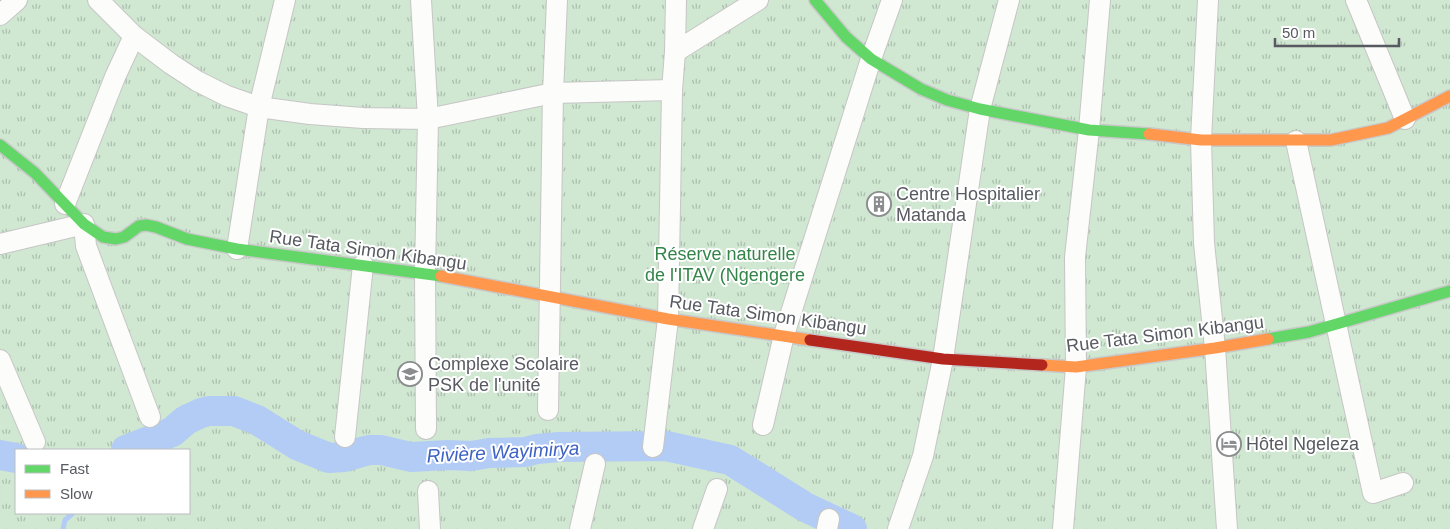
<svg xmlns="http://www.w3.org/2000/svg" width="1450" height="529" font-family="Helvetica,sans-serif">
<defs>
<pattern id="grass-tufts" width="24" height="20" patternUnits="userSpaceOnUse" patternTransform="scale(1.25)"><rect width="24" height="20" fill="#d0e7d2"/><path d="M3 7l-1-3M5 7V3M7 7l1-3M15 17l-1-3M17 17v-4M19 17l1-3" fill="none" stroke="#acbeae"/></pattern>
</defs>
<rect width="100%" height="100%" fill="#e9e9e2"/>
<path fill="url(#grass-tufts)" fill-rule="evenodd" d="M 0,0 L 1450,0 L 1450,529 L 0,529 ZM 16,450 L 189,450 L 189,513 L 16,513 Z"/>
<g fill="none" stroke-linecap="round" stroke-linejoin="round">
<polyline stroke="#b3ccf6" stroke-width="5" points="63,529 65,520 73,513"/>
<g stroke="#b3ccf6" stroke-width="30">
<polyline points="126,450 172,432 186,420 201,413 209,411 234,411 257,420 297,445 329,458 344,457 369,450 381,450 411,457 448,455 471,456 489,453 525,452 537,449 559,447 666,446 730,460 805,507 852,529"/>
<polyline points="0,455 16,458"/>
</g>
<defs>
<g id="street">
<polyline points="98,0 134,36 171,64 197,81 227,96 259,107 310,114 363,118 428,119 553,93 672,90"/>
<polyline points="421,0 428,119 425,273 426,429"/>
<polyline points="1208,0 1201,140 1204,243 1215,348 1227,529"/>
<polyline points="1356,0 1405,119"/>
<polyline points="0,15 17,0"/>
<polyline points="675,52 758,0"/>
<polyline points="1296,141 1373,493 1403,483"/>
<polyline points="65,204 115,77 134,36"/>
<polyline points="0,244 84,224 86,246 150,417"/>
<polyline points="237,249 259,107 285,0"/>
<polyline points="0,360 35,442"/>
<polyline points="548,410 553,93 557,0"/>
<polyline points="763,425 784,335 871,59 892,0"/>
<polyline points="345,437 363,265"/>
<polyline points="653,447 668,319 672,90 675,52 676,0"/>
<polyline points="428,491 430,529"/>
<polyline points="580,529 595,464"/>
<polyline points="703,529 717,489"/>
<polyline points="827,529 829,519"/>
<polyline points="898,529 923,456 943,359 980,109 1009,0"/>
<polyline points="1063,529 1076,367 1075,257 1089,130 1100,0"/>
</g>
<g id="fast">
<polyline points="815,0 846,37 871,59 921,89 947,100 980,109 1089,130 1149,134"/>
<polyline points="0,145 35,173 84,224 103,237 116,239 124,237 139,226 146,225 156,227 187,239 237,249 441,276"/>
<polyline points="1268,339 1309,332 1450,291"/>
</g>
<g id="slow">
<polyline points="1149,134 1201,140 1331,140 1388,128 1450,96"/>
<polyline points="441,276 668,319 810,340"/>
<polyline points="1042,365 1076,367 1215,348 1268,339"/>
</g>
<polyline id="jam" points="810,340 943,359 1042,365"/>
</defs>
<use href="#street" stroke="#c6c6c5" stroke-width="22"/>
<use href="#fast" stroke="#c8c8c8" stroke-width="14"/>
<use href="#slow" stroke="#c8c8c8" stroke-width="14"/>
<use href="#jam" stroke="#c8c8c8" stroke-width="14"/>
<use href="#street" stroke="#fcfcfb" stroke-width="20"/>
<use href="#fast" stroke="#63d668" stroke-width="11"/>
<use href="#slow" stroke="#ff974d" stroke-width="11"/>
<use href="#jam" stroke="#b3261e" stroke-width="11"/>
</g>
<defs>
<symbol id="building-ring" viewBox="-11 -11 22 22"><circle r="9.5" fill="#fff" stroke="#8b8c8e" stroke-width="1.5"/><path d="M-4-6H4V6H1V3H-1V6H-4ZM-2.5-4.3h1.7v1.8h-1.7ZM.8-4.3h1.7v1.8H.8ZM-2.5-1h1.7V.8h-1.7ZM.8-1h1.7V.8H.8Z" fill="#8b8c8e"/></symbol>
<symbol id="school-ring" viewBox="-11 -11 22 22"><circle r="9.5" fill="#fff" stroke="#8b8c8e" stroke-width="1.5"/><path d="M0-5L7-2L0 1L-7-2ZM-4 1L0 2.5L4 1V4Q0 6-4 4Z" fill="#8b8c8e"/></symbol>
<symbol id="hotel-ring" viewBox="-11 -11 22 22"><circle r="9.5" fill="#fff" stroke="#8b8c8e" stroke-width="1.5"/><path d="M-6-4.5h1.5V1H6V5H4.5V3h-9V5H-6ZM-4 0a1.8 1.8 0 1 1 3.6 0ZM.5 0V-2.5h3Q6-2.5 6 0Z" fill="#8b8c8e"/></symbol>
</defs>
<g fill-rule="evenodd">
<use href="#building-ring" x="865" y="190" width="28" height="28"/>
<use href="#school-ring" x="396" y="360" width="28" height="28"/>
<use href="#hotel-ring" x="1215" y="430" width="28" height="28"/>
</g>
<g text-anchor="middle" dominant-baseline="central" stroke-width="4" stroke-linejoin="round" paint-order="stroke">
<g font-size="18" fill="#585a61" stroke="#fff" text-anchor="start">
<text x="896" y="194">Centre Hospitalier<tspan x="896" dy="21">Matanda</tspan></text>
<text x="428" y="364">Complexe Scolaire<tspan x="428" dy="21">PSK de l'unité</tspan></text>
<text x="1246" y="444">Hôtel Ngeleza</text>
</g>
<g font-size="18" fill="#585a61" stroke="#fff">
<text transform="translate(368 250) rotate(8)">Rue Tata Simon Kibangu</text>
<text transform="translate(768 315) rotate(8)">Rue Tata Simon Kibangu</text>
<text transform="translate(1165 334) rotate(-7)">Rue Tata Simon Kibangu</text>
</g>
<g font-size="18" fill="#338549" stroke="#fff">
<text x="725" y="254">Réserve naturelle<tspan x="725" dy="21">de l'ITAV (Ngengere</tspan></text>
</g>
<g font-size="19" font-style="italic" fill="#3e62c3" stroke="#fff">
<text transform="translate(503 452) rotate(-3)">Rivière Wayimirya</text>
</g>
</g>
<rect x="15" y="449" width="175" height="65" fill="#ffffff" stroke="#bcbdc0"/>
<rect x="25" y="465" width="25" height="8" fill="#63d668" stroke="#bcbdc0"/>
<text x="60" y="474" font-size="15" fill="#585a61">Fast</text>
<rect x="25" y="490" width="25" height="8" fill="#ff974d" stroke="#bcbdc0"/>
<text x="60" y="499" font-size="15" fill="#585a61">Slow</text>
<path d="M1275 38v8h124v-8" fill="none" stroke="#585a61" stroke-width="2.5"/>
<text x="1282" y="38" font-size="15" fill="#585a61" stroke="#ffffff" stroke-width="4" paint-order="stroke">50 m</text>
</svg>
